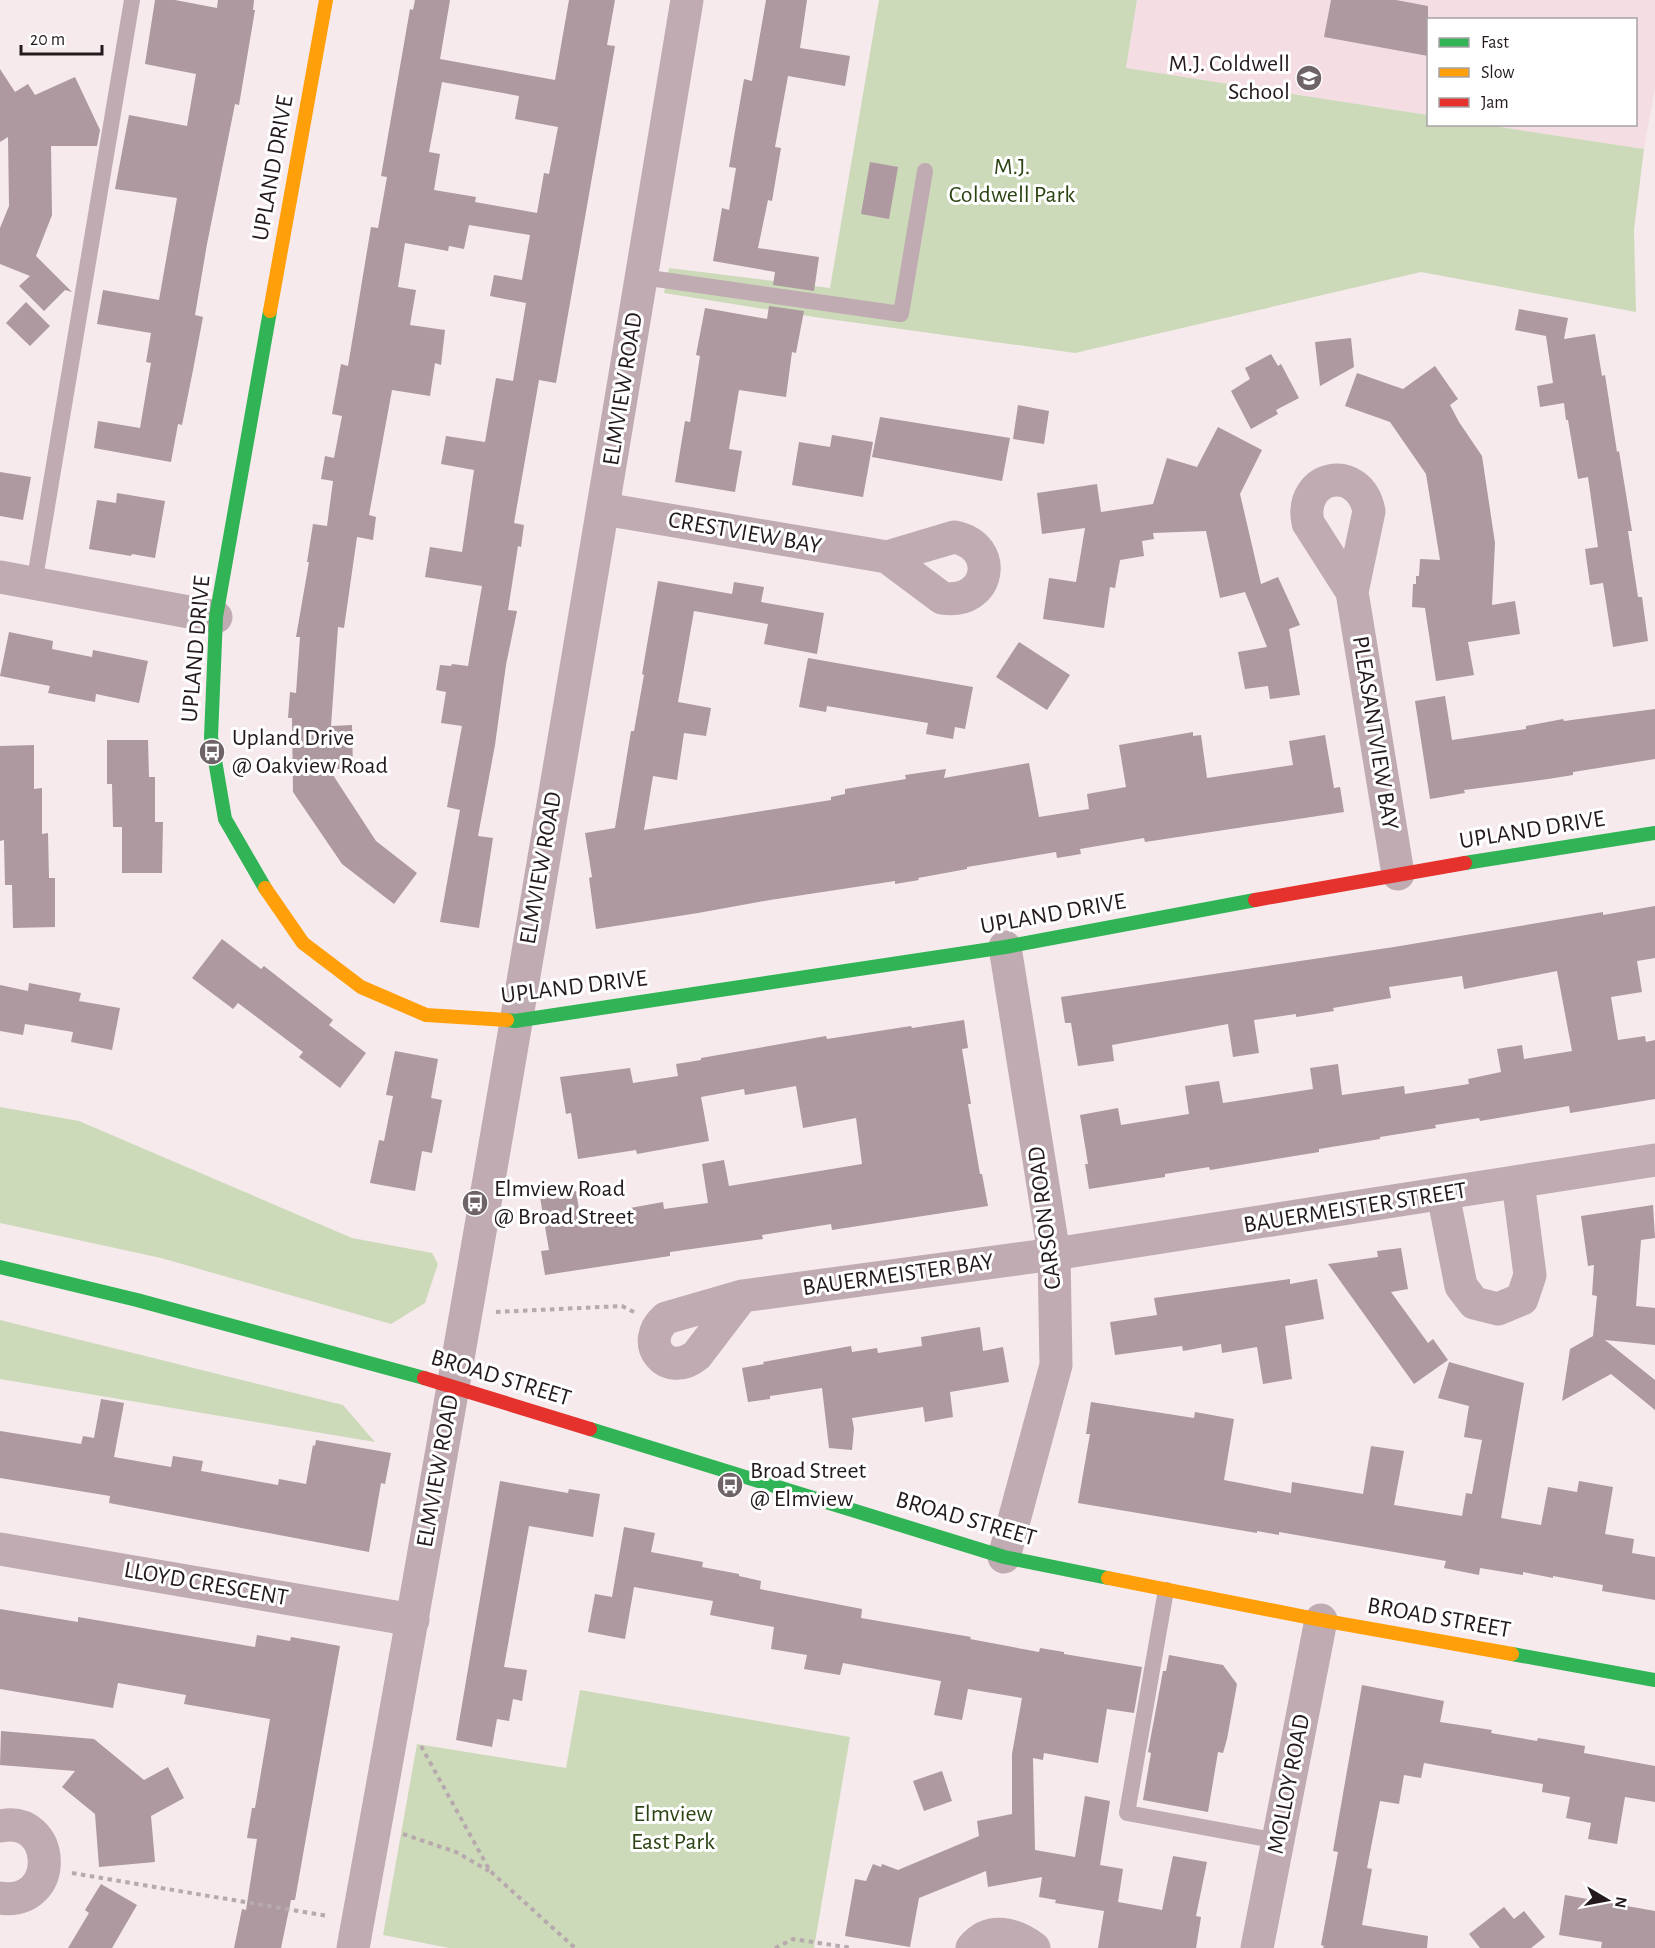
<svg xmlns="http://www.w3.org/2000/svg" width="1655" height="1948" font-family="'Alegreya Sans',sans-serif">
<rect width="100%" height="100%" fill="#f6eaed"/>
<polygon fill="#f4dee4" points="1137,0 1655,0 1655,88 1644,149 1487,125 1636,124 1636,20 1428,20 1428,115 1126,68"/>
<g fill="#ccdab9">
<polygon points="879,0 1137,0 1126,68 1428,115 1428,124 1487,125 1644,149 1634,230 1636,312 1421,272 1075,353 821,318 664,293 669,268 830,288"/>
<polygon points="0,1107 79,1121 352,1238 432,1253 438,1264 425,1303 391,1324 161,1258 0,1223"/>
<polygon points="0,1320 343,1405 375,1442 0,1379"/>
<polygon points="580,1690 850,1737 814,1948 449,1948 383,1935 417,1744 566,1768"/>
</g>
<g fill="#ad999f" fill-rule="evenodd">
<polygon points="155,0 175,0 217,8 218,0 254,0 253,10 255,10 239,105 235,104 207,244 195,315 203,317 193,370 182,425 178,424 171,462 94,448 98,421 140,428 151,363 146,362 151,333 97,324 103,290 159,300 177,198 115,189 129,115 187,126 196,74 145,64"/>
<path d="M 415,0 L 450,0 L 440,59 L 555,80 L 569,0 L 615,0 L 607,45 L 615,46 L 556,383 L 539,380 L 514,523 L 524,525 L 521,547 L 518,546 L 508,610 L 517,611 L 506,665 L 495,745 L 478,836 L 493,838 L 479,928 L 440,922 L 460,810 L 447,807 L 462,726 L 441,723 L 446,692 L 436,690 L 440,665 L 451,666 L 452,664 L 468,666 L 482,586 L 425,577 L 430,547 L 462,552 L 474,470 L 441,464 L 446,436 L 485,442 L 496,378 L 513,381 L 526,303 L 490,296 L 494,275 L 522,280 L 530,235 L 469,225 L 464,249 L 449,246 L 448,251 L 405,243 L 398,287 L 416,290 L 410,325 L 445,330 L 441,365 L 435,363 L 430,396 L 392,390 L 369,515 L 376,517 L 373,540 L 357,537 L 344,628 L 338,627 L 331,726 L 352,725 L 353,769 L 329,769 L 376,841 L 417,873 L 394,904 L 342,864 L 293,792 L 292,718 L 288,718 L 290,692 L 296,693 L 300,637 L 296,637 L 309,562 L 307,562 L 313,524 L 327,526 L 333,481 L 321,479 L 325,456 L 334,458 L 342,416 L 332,414 L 341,364 L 348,366 L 371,227 L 378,228 L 387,177 L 381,176 L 410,9 L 413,10 ZM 442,82 L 519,96 L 515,119 L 558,127 L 549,174 L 544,173 L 537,213 L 475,202 L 476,197 L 434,190 L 440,154 L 429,152 Z"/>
<polygon points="766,0 807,0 800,48 850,56 845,86 788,76 775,147 781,148 772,201 768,200 758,248 819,257 814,291 773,285 775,272 713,261 722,208 729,210 736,168 729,167 734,137 744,79 752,81"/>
<polygon points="1331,0 1396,0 1428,6 1428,56 1324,37"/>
<polygon points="0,69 15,92 28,84 35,95 75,77 100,130 97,146 51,146 52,215 36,256 72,292 65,290 44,311 19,286 30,276 0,264 0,228 9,206 8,137 0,142"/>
<polygon points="870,162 898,167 889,219 861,214"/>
<polygon points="26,302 50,326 30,346 6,323"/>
<polygon points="769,306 804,311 796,353 792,352 786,397 739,390 729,449 742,451 735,492 675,482 685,421 690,422 700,356 696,355 705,308 767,319"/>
<polygon points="1519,309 1568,318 1564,339 1595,334 1602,376 1605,375 1617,452 1619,451 1632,531 1628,531 1638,597 1642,597 1648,641 1613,647 1603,583 1590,585 1585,549 1598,547 1588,477 1578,479 1568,420 1566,420 1564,403 1540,407 1537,386 1553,383 1546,336 1515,330"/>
<polygon points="1351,338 1354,367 1320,386 1315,342"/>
<polygon points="1271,354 1278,366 1281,364 1299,398 1276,410 1278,414 1251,429 1231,391 1250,379 1245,368"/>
<polygon points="1435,366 1458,399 1450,405 1459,422 1482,456 1495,543 1492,605 1515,601 1520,634 1468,642 1474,675 1436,681 1425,608 1412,607 1413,584 1416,584 1416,576 1419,576 1420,559 1440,560 1426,474 1390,422 1345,406 1357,373 1403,389"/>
<polygon points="1018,405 1049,411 1044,444 1013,439"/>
<polygon points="880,417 1010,438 1002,481 872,457"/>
<polygon points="1218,427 1262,450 1240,494 1261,584 1278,577 1300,625 1289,629 1300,695 1270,699 1268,686 1245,689 1238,652 1267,647 1245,592 1220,598 1206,531 1153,533 1154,539 1142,541 1144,556 1120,560 1115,588 1110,587 1104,628 1043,619 1049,578 1076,582 1085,528 1042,534 1037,493 1097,484 1101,512 1153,504 1167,458 1197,467"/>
<polygon points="832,435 873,442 863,497 792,485 799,442 830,447"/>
<polygon points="0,472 31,477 23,520 0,516"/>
<polygon points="117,493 165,501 155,558 132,554 131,556 89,549 97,500 116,503"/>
<polygon points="658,581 732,594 734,582 764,587 761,602 824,613 817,654 764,644 768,624 694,611 678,702 711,708 706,736 684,733 677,780 653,776 644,830 831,800 831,797 845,794 845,789 906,779 905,775 946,769 944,778 1029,763 1039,817 1089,809 1087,794 1126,787 1119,745 1193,732 1193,736 1201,735 1207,778 1293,765 1289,741 1325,735 1334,788 1340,787 1344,812 1145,842 1144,838 1080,849 1081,854 1057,858 1056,852 967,867 967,869 918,878 919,880 895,884 895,881 770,900 698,913 596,929 589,878 592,877 585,833 615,828 631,731 634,731 644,675 642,674"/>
<polygon points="9,632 53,641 52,649 92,657 93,650 148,661 139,703 96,694 95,702 48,693 50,686 0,676"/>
<polygon points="1019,642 1070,675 1047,710 996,677"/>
<polygon points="808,658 973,687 965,729 955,727 953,739 926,734 928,723 827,706 826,712 799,707"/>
<polygon points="1445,696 1452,740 1526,729 1526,726 1563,719 1564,721 1655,709 1655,759 1573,772 1573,775 1548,779 1464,790 1465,793 1430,799 1415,701"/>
<polygon points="107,740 148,740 149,777 155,777 155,822 163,822 162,873 122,873 122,827 113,827 112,784 107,784"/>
<polygon points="34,745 34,789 42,788 42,834 48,833 49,878 55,878 55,927 13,928 12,885 5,885 4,840 0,841 0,746"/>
<polygon points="1655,906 1655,958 1637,961 1642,992 1611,997 1618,1040 1645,1036 1646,1042 1655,1040 1655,1099 1570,1113 1569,1106 1480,1121 1479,1118 1435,1125 1436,1128 1380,1137 1380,1139 1319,1149 1319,1152 1210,1170 1209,1167 1165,1174 1165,1177 1089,1189 1085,1164 1088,1164 1080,1115 1118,1108 1121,1125 1189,1114 1185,1086 1219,1081 1223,1103 1313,1089 1310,1068 1338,1064 1342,1095 1404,1086 1405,1094 1469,1084 1468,1079 1501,1072 1497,1049 1522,1045 1524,1059 1572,1051 1557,971 1464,989 1462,976 1389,987 1391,998 1333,1008 1334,1011 1296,1017 1296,1014 1254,1020 1259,1053 1233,1057 1228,1024 1112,1045 1114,1061 1078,1066 1071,1023 1065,1023 1061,997 1394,947 1603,912 1603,915"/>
<polygon points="222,939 261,969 264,966 333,1020 329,1025 366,1053 340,1088 299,1057 303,1052 238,1003 233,1009 192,978"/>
<polygon points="29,983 81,993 79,1001 120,1008 112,1050 71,1042 73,1032 25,1024 23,1035 0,1031 0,985 28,991"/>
<polygon points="964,1020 968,1048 962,1049 971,1104 968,1104 980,1174 982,1174 988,1206 832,1230 831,1224 762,1235 763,1239 670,1252 670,1256 545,1275 541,1251 549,1250 540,1197 576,1191 582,1228 633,1220 630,1208 663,1202 664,1209 708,1203 702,1164 724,1160 729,1186 862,1164 856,1118 803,1128 796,1086 745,1095 744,1089 701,1097 709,1141 637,1154 636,1150 578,1159 571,1113 566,1114 560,1077 630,1068 633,1083 678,1076 676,1064 701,1060 701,1058 826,1036 827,1039 911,1026 912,1028"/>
<polygon points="395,1051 438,1059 431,1098 442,1100 432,1153 422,1151 415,1191 370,1183 379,1140 384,1141 393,1096 386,1095"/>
<polygon points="1653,1205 1655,1238 1641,1240 1636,1306 1655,1308 1655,1345 1605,1340 1655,1380 1655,1410 1611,1374 1562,1401 1570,1349 1593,1336 1597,1296 1592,1295 1594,1265 1588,1266 1581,1216"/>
<polygon points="1401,1248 1408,1289 1391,1292 1428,1343 1433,1339 1448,1360 1414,1384 1328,1264 1378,1257 1377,1251"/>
<polygon points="1290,1279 1290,1284 1317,1279 1324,1319 1285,1326 1292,1379 1263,1384 1257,1347 1222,1353 1221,1344 1183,1351 1182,1346 1115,1355 1110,1322 1157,1315 1154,1298"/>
<polygon points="980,1327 983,1351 1003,1347 1009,1382 950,1392 953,1417 925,1422 923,1407 852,1418 854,1429 852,1450 829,1448 822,1388 770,1396 770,1399 748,1402 742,1368 764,1364 763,1362 851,1346 852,1352 877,1348 878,1353 922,1346 921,1337"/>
<polygon points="1449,1362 1524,1383 1501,1518 1541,1525 1548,1487 1577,1492 1579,1481 1613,1487 1605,1534 1634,1539 1632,1553 1655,1557 1655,1600 1602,1591 1603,1585 1553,1576 1553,1578 1523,1572 1523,1575 1480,1568 1479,1575 1444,1568 1446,1561 1279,1532 1279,1535 1257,1531 1257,1533 1078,1503 1090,1434 1086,1434 1091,1402 1194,1418 1195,1412 1234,1419 1224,1480 1291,1493 1292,1482 1363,1494 1371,1446 1404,1451 1394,1505 1462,1516 1466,1493 1472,1494 1482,1440 1464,1437 1469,1406 1438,1398"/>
<polygon points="101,1399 124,1403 114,1457 171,1467 173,1456 203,1461 201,1471 278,1485 279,1479 306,1484 313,1445 315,1446 316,1440 391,1453 385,1484 381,1483 369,1552 109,1503 110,1496 0,1478 0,1431 81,1444 83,1436 94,1438"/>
<polygon points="500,1481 568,1493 569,1489 600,1494 593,1537 529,1526 504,1667 527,1670 522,1701 513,1699 509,1721 497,1719 492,1747 456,1740"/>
<polygon points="624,1527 655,1533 651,1552 703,1562 702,1567 739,1574 739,1576 761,1581 760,1589 862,1609 861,1618 971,1637 970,1639 1039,1652 1040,1648 1064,1652 1064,1654 1142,1667 1134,1713 1107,1709 1098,1763 1044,1753 1043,1760 1033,1758 1035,1850 1075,1857 1085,1796 1110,1801 1100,1865 1123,1869 1118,1902 1162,1910 1173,1856 1207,1862 1196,1916 1201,1917 1196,1948 1098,1948 1104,1911 1055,1903 1056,1900 1039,1897 1042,1877 988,1887 986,1871 919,1898 910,1947 845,1936 855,1879 866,1881 873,1864 881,1867 882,1864 898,1870 979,1836 977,1821 1012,1814 1012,1754 1022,1698 968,1689 962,1720 934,1715 941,1681 843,1663 840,1675 804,1669 807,1655 771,1649 774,1627 710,1615 713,1601 645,1589 634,1587 625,1639 588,1632 595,1594 612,1597"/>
<polygon points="0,1609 78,1622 78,1617 255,1647 257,1635 290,1641 291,1637 340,1646 295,1900 291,1900 281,1948 234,1948 242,1909 246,1910 257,1839 247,1838 252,1808 255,1808 270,1719 184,1704 186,1695 118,1683 113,1708 0,1689"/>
<polygon points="1169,1655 1223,1665 1237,1684 1227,1739 1223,1753 1218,1752 1208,1812 1143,1800 1151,1753 1148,1752 1163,1671 1166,1671"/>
<polygon points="1362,1685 1444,1701 1440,1722 1492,1730 1491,1733 1537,1741 1538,1738 1585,1746 1584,1753 1655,1766 1655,1802 1625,1797 1617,1844 1588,1839 1591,1823 1566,1818 1570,1797 1542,1792 1543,1784 1424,1763 1421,1778 1404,1775 1399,1804 1380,1801 1367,1868 1372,1869 1362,1925 1428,1936 1427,1948 1323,1948 1324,1946 1321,1945 1338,1852 1333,1851"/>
<polygon points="1,1731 94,1739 144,1780 168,1767 184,1798 151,1816 155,1862 99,1867 95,1814 62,1787 75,1771 0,1765"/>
<polygon points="942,1771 952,1801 924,1811 913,1781"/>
<polygon points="101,1884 137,1905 112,1948 68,1948 89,1913 85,1910"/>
<polygon points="1565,1895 1655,1911 1655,1948 1601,1948 1602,1942 1559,1935"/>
<polygon points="1504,1907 1514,1919 1524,1911 1545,1937 1531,1948 1480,1948 1469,1934"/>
</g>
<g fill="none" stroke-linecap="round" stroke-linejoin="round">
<g stroke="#b7a9ad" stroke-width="4" stroke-dasharray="4.5 4.5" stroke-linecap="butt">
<polyline points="496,1312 622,1306 634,1312"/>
<polyline points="421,1746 490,1871 575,1948"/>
<polyline points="403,1834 456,1852 489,1871"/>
<polyline points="72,1873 328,1916"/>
<polyline points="775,1948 793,1939 852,1948"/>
</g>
<g stroke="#bfabb1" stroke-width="16">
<polyline points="642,277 901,314 925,171"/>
<polyline points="34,584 132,0"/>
<polyline points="1166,1590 1127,1813 1278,1841"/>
</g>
<g stroke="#bfabb1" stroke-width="33">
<path d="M 604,509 L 887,557 L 954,537 C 1001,546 990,606 942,598 L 887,557"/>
<polyline points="0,577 216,617"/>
<path d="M 1352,592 L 1308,523 C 1298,475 1359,462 1369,511 L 1352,592 L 1398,874"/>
<polyline points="1443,1194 1461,1286 1474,1303 1498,1309 1522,1299 1530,1275 1518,1182"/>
<path d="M 742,1296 L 697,1355 C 667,1380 637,1343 666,1318 L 742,1296 L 1054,1254 L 1655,1160"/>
<polyline points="0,1549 413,1620"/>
<polyline points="1004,1557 1056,1365 1054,1254 1005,947"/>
<path d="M 0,1826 C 57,1814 61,1907 0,1898"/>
<path d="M 353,1948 C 471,1300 580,650 687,0"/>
<path d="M 972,1948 C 990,1926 1015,1934 1034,1948"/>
<polyline points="1257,1948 1321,1620"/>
</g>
<g stroke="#30b455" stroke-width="14">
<polyline points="1465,863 1655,833"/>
<polyline points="265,888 225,819 211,737 216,617 270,311"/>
<polyline points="507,1020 515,1021 1005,947 1255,900"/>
<polyline points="0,1267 137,1300 424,1378"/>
<polyline points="590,1429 1004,1557 1108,1578"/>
<polyline points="1512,1654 1655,1680"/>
</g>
<g stroke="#ff9f0a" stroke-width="14">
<polyline points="270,311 326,0"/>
<polyline points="265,888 303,943 361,987 426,1015 507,1020"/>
<polyline points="1108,1578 1321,1620 1512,1654"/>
</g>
<g stroke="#e5322d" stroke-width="14">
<polyline points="1255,900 1465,863"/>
<polyline points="424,1378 590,1429"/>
</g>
</g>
<defs>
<symbol id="school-disc" viewBox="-11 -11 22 22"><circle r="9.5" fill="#6e6366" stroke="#fff"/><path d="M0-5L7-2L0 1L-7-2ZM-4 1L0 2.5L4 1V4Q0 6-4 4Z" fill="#fff"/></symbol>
<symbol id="bus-disc" viewBox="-11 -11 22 22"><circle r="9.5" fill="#6e6366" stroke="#fff"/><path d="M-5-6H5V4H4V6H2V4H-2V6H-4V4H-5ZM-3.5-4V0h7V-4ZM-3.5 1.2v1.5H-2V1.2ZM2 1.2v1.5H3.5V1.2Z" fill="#fff"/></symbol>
</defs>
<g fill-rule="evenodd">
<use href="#school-disc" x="1294" y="63" width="30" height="30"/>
<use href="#bus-disc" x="197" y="737" width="30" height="30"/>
<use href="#bus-disc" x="460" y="1188" width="30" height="30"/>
<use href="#bus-disc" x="715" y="1470" width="30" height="30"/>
</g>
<g text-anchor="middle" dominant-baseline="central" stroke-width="6" stroke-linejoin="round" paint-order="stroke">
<g font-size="24" fill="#241a1d" stroke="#fff" text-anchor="start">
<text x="1290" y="64" text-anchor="end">M.J. Coldwell<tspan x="1290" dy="28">School</tspan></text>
<text x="232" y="738">Upland Drive<tspan x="232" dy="28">@ Oakview Road</tspan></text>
<text x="494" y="1189">Elmview Road<tspan x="494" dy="28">@ Broad Street</tspan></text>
<text x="750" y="1471">Broad Street<tspan x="750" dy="28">@ Elmview</tspan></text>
</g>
<g font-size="24" fill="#2c4413" stroke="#fff">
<text x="1012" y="167">M.J.<tspan x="1012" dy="28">Coldwell Park</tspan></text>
<text x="673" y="1814">Elmview<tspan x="673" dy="28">East Park</tspan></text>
</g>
<g font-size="24" fill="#241a1d" stroke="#fff">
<text transform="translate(273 168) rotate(-80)">UPLAND DRIVE</text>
<text transform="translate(623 389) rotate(-81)">ELMVIEW ROAD</text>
<text transform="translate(745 533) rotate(10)">CRESTVIEW BAY</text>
<text transform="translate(196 649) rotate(-85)">UPLAND DRIVE</text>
<text transform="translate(1375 733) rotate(81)">PLEASANTVIEW BAY</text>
<text transform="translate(1532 830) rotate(-9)">UPLAND DRIVE</text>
<text transform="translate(541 868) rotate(-80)">ELMVIEW ROAD</text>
<text transform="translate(1053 914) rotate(-10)">UPLAND DRIVE</text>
<text transform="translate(574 987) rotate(-7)">UPLAND DRIVE</text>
<text transform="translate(1355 1208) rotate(-9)">BAUERMEISTER STREET</text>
<text transform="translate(1045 1218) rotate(-97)">CARSON ROAD</text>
<text transform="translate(898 1275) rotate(-8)">BAUERMEISTER BAY</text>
<text transform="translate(501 1378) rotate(17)">BROAD STREET</text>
<text transform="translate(438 1471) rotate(-80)">ELMVIEW ROAD</text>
<text transform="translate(966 1519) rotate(16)">BROAD STREET</text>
<text transform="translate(206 1584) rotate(10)">LLOYD CRESCENT</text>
<text transform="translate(1439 1618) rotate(10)">BROAD STREET</text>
<text transform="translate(1289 1784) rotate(-79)">MOLLOY ROAD</text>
</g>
</g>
<rect x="1427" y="18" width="210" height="108" fill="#ffffff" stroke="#a7a3a5" stroke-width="1.5"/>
<rect x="1439" y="38" width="30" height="9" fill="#30b455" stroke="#a7a3a5" stroke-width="1.5"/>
<text x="1481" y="48" font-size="18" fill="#241a1d">Fast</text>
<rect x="1439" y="68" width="30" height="9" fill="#ff9f0a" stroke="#a7a3a5" stroke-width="1.5"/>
<text x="1481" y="78" font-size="18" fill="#241a1d">Slow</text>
<rect x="1439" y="98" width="30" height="9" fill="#e5322d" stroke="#a7a3a5" stroke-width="1.5"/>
<text x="1481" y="108" font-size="18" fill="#241a1d">Jam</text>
<g transform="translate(1607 1900) rotate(100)" stroke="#ffffff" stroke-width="4.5" paint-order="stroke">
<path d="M0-4.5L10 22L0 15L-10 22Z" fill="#241a1d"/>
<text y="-9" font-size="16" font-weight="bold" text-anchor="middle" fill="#241a1d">N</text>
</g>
<path d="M21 45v9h81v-9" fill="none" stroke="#241a1d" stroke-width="3"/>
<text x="30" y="45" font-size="18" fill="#241a1d" stroke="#ffffff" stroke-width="4.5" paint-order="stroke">20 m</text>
</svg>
